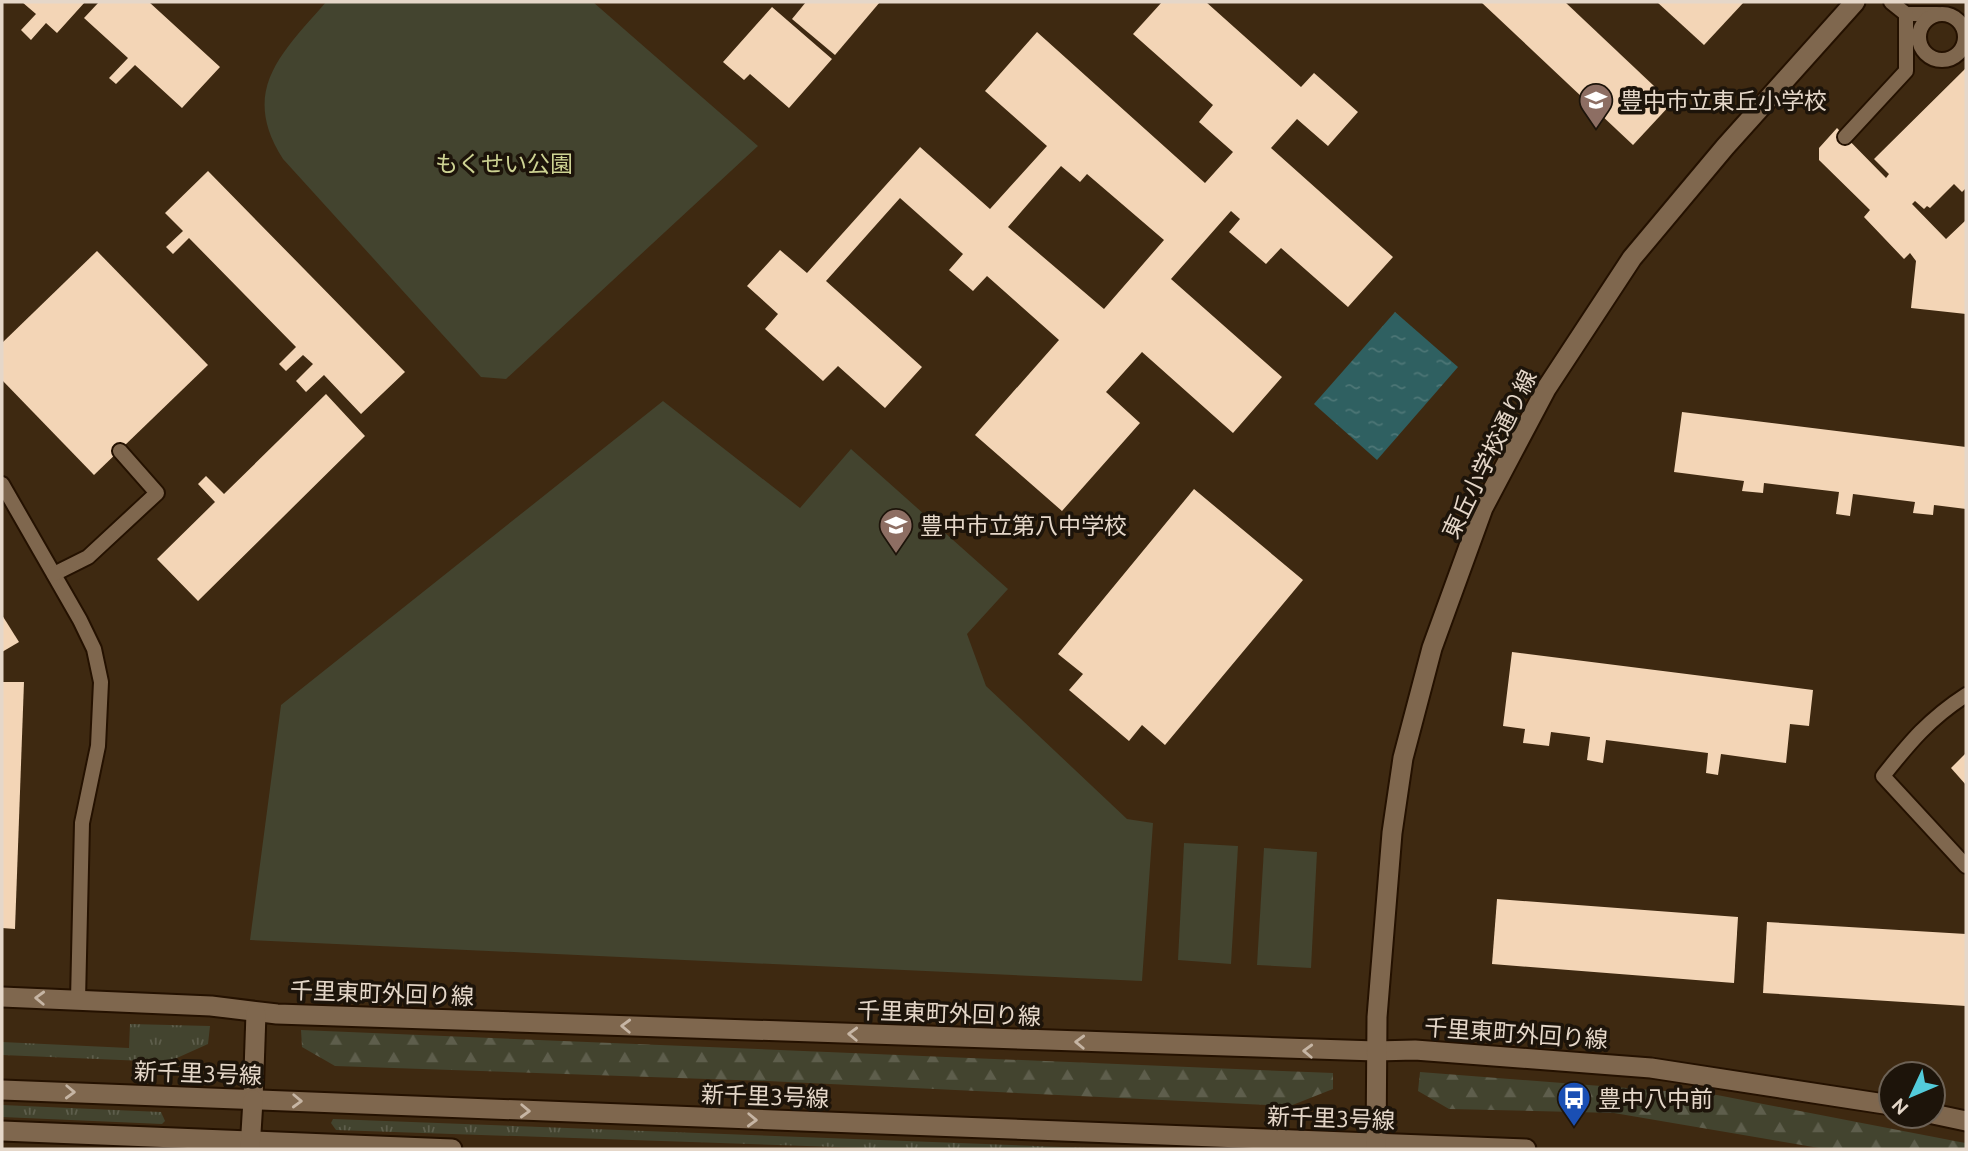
<svg xmlns="http://www.w3.org/2000/svg" width="1968" height="1151" font-family="Ubuntu,'Noto Sans JP',sans-serif">
<defs>
<pattern id="grass-tufts" width="24" height="20" patternUnits="userSpaceOnUse" patternTransform="scale(1.75)"><rect width="24" height="20" fill="#43442f"/><path d="M3 7l-1-3M5 7V3M7 7l1-3M15 17l-1-3M17 17v-4M19 17l1-3" fill="none" stroke="#5e5e4c"/></pattern>
<pattern id="forest-firs" width="22" height="20" patternUnits="userSpaceOnUse" patternTransform="scale(1.75)"><rect width="22" height="20" fill="#43442f"/><path d="M5 1l3.5 6h-7zM16 11l3.5 6h-7z" fill="#5e5e4c"/></pattern>
<pattern id="water-ripples" width="26" height="14" patternUnits="userSpaceOnUse" patternTransform="scale(1.75)"><rect width="26" height="14" fill="#2f6061"/><path d="M2 4q2-2 4 0t4 0M15 11q2-2 4 0t4 0" fill="none" stroke="#4d7676"/></pattern>
</defs>
<rect width="100%" height="100%" fill="#3e2911"/>
<g fill="url(#grass-tufts)">
<polygon points="130,1024 210,1026 208,1044 168,1062 2,1055 2,1042 129,1048"/>
<polygon points="2,1105 161,1112 165,1121 162,1124 2,1117"/>
<polygon points="333,1119 1116,1149 896,1149 336,1130 331,1123"/>
</g>
<g fill="url(#forest-firs)">
<polygon points="301,1030 1333,1073 1333,1089 1290,1106 767,1081 335,1066 302,1047"/>
<polygon points="1420,1072 1717,1095 1960,1142 1966,1143 1966,1149 1825,1149 1614,1113 1449,1109 1418,1091"/>
</g>
<g fill="#43442f">
<path d="M 326,2 L 593,2 L 758,146 L 506,379 L 481,377 L 283,159 C 239,90 282,53 326,2 Z"/>
<polygon points="663,401 800,508 851,449 1008,589 967,634 986,686 1127,819 1153,823 1142,981 250,940 281,705"/>
<polygon points="1184,843 1238,846 1231,964 1178,960"/>
<polygon points="1264,848 1317,852 1311,968 1257,965"/>
</g>
<polygon fill="url(#water-ripples)" points="1395,312 1458,367 1377,460 1314,404"/>
<g fill="#f3d5b6" fill-rule="evenodd">
<polygon points="22,2 85,2 57,33 46,23 31,40 21,30 36,14"/>
<polygon points="99,2 149,2 220,67 182,108 135,65 116,84 109,78 128,58 84,18"/>
<polygon points="806,2 880,2 835,55 792,19"/>
<path d="M 1162,2 L 1206,2 L 1301,87 L 1314,73 L 1358,112 L 1328,146 L 1297,119 L 1271,148 L 1393,257 L 1348,307 L 1281,248 L 1266,264 L 1229,232 L 1240,219 L 1231,211 L 1171,279 L 1282,377 L 1233,433 L 1142,352 L 1106,392 L 1140,423 L 1062,511 L 975,435 L 1059,340 L 987,276 L 973,291 L 949,270 L 963,254 L 900,198 L 826,281 L 922,367 L 885,408 L 838,366 L 823,381 L 765,329 L 778,314 L 747,286 L 780,250 L 807,273 L 920,147 L 990,209 L 1047,146 L 985,91 L 1037,32 L 1205,183 L 1233,152 L 1199,122 L 1213,105 L 1133,34 ZM 1061,166 L 1080,182 L 1087,174 L 1164,240 L 1104,309 L 1008,227 Z"/>
<polygon points="1481,2 1565,2 1672,103 1633,145"/>
<polygon points="1657,2 1744,2 1704,45"/>
<polygon points="772,7 832,59 789,108 750,74 744,80 723,62"/>
<polygon points="1966,68 1966,188 1962,192 1954,184 1930,208 1927,206 1924,209 1915,201 1912,204 1946,239 1966,220 1966,314 1911,308 1916,261 1910,253 1904,259 1864,217 1870,210 1819,160 1819,148 1837,128 1886,178 1889,174 1874,159"/>
<polygon points="208,171 405,372 361,414 324,375 306,392 296,381 313,364 303,355 286,371 279,364 296,347 189,238 173,254 166,247 183,231 165,213"/>
<polygon points="97,251 208,365 94,475 2,380 2,343"/>
<polygon points="326,394 365,436 198,601 157,559 215,502 198,484 206,476 224,494"/>
<polygon points="1682,412 1966,447 1966,509 1934,505 1933,515 1913,513 1915,502 1853,494 1850,516 1836,514 1839,492 1764,483 1763,493 1742,491 1744,481 1674,472"/>
<polygon points="1194,489 1303,580 1165,745 1142,725 1129,741 1069,690 1083,674 1058,654"/>
<polygon points="2,615 19,642 2,652"/>
<polygon points="1512,652 1813,690 1809,726 1790,724 1786,763 1721,754 1718,775 1706,773 1708,753 1606,740 1603,763 1587,760 1590,737 1551,732 1549,746 1523,743 1525,729 1503,726"/>
<polygon points="2,682 24,682 15,929 2,928"/>
<polygon points="1966,753 1966,785 1951,768"/>
<polygon points="1497,899 1738,917 1734,983 1492,964"/>
<polygon points="1767,922 1966,934 1966,1006 1763,993"/>
</g>
<g fill="none" stroke-linecap="round" stroke-linejoin="round">
<defs>
<g id="service">
<polyline points="1891,2 1906,14 1937,14"/>
<circle cx="1942" cy="37" r="23"/>
<polyline points="1845,137 1906,71 1906,14"/>
<polyline points="2,484 80,620 94,649 101,682 98,746 82,823 78,1000"/>
<polyline points="54,574 88,557 157,493 120,451"/>
<path d="M 1966,695 C 1929,719 1910,742 1883,776 L 1966,866"/>
</g>
<g id="minor">
<polyline points="2,997 211,1006 277,1014 1376,1051"/>
<polyline points="253,1100 256,1013"/>
</g>
<g id="tertiary">
<polyline points="1376,1051 1415,1050 1651,1068 1891,1105"/>
<polyline points="2,1090 1526,1149"/>
<polyline points="1933,1114 1966,1121"/>
<polyline points="2,1131 452,1149"/>
<polyline points="250,1149 253,1100"/>
<polyline points="1376,1149 1377,1017 1392,833 1403,758 1432,648 1483,508 1546,389 1632,258 1725,147 1855,2"/>
</g>
</defs>
<use href="#service" stroke="#241100" stroke-width="18"/>
<use href="#minor" stroke="#241100" stroke-width="23"/>
<use href="#tertiary" stroke="#241100" stroke-width="23"/>
<use href="#service" stroke="#7f674e" stroke-width="14"/>
<use href="#minor" stroke="#7f674e" stroke-width="19"/>
<use href="#tertiary" stroke="#7f674e" stroke-width="19"/>
</g>
<defs><path id="oneway-chevron" d="M-2-3.5L2.5 0L-2 3.5" fill="none" stroke-width="1.6" stroke-linecap="round" stroke-linejoin="round" transform="scale(1.75)"/></defs>
<g stroke="#c6b5a4">
<use href="#oneway-chevron" transform="translate(40 998) rotate(-178)"/>
<use href="#oneway-chevron" transform="translate(626 1026) rotate(-178)"/>
<use href="#oneway-chevron" transform="translate(853 1034) rotate(-178)"/>
<use href="#oneway-chevron" transform="translate(1080 1042) rotate(-178)"/>
<use href="#oneway-chevron" transform="translate(1308 1051) rotate(-178)"/>
<use href="#oneway-chevron" transform="translate(70 1092) rotate(2)"/>
<use href="#oneway-chevron" transform="translate(297 1101) rotate(2)"/>
<use href="#oneway-chevron" transform="translate(525 1111) rotate(2)"/>
<use href="#oneway-chevron" transform="translate(752 1120) rotate(2)"/>
</g>
<defs>
<symbol id="school-pin" viewBox="-11 -11 22 30"><path d="M0 17L-7.5 6A9.5 9.5 0 1 1 7.5 6Z" fill="#8d6e63" stroke="#1d140a"/><path d="M0-5L7-2L0 1L-7-2ZM-4 1L0 2.5L4 1V4Q0 6-4 4Z" fill="#fff"/></symbol>
<symbol id="bus-pin" viewBox="-11 -11 22 30"><path d="M0 17L-7.5 6A9.5 9.5 0 1 1 7.5 6Z" fill="#1a4fb4" stroke="#1d140a"/><path d="M-5-6H5V4H4V6H2V4H-2V6H-4V4H-5ZM-3.5-4V0h7V-4ZM-3.5 1.2v1.5H-2V1.2ZM2 1.2v1.5H3.5V1.2Z" fill="#fff"/></symbol>
</defs>
<g fill-rule="evenodd">
<use href="#school-pin" x="1577" y="81" width="38" height="52"/>
<use href="#school-pin" x="877" y="506" width="38" height="52"/>
<use href="#bus-pin" x="1555" y="1079" width="38" height="52"/>
</g>
<g text-anchor="middle" dominant-baseline="central" stroke-width="7" stroke-linejoin="round" paint-order="stroke">
<g font-size="23" fill="#e5d7c9" stroke="#1d140a" text-anchor="start">
<text x="1620" y="100">豊中市立東丘小学校</text>
<text x="920" y="525">豊中市立第八中学校</text>
<text x="1598" y="1098">豊中八中前</text>
</g>
<g font-size="23" fill="#ced393" stroke="#1d140a">
<text x="504" y="163">もくせい公園</text>
</g>
<g font-size="23" fill="#e5d7c9" stroke="#1d140a">
<text transform="translate(1489 454) rotate(-64)">東丘小学校通り線</text>
<text transform="translate(382 993) rotate(2)">千里東町外回り線</text>
<text transform="translate(949 1013) rotate(2)">千里東町外回り線</text>
<text transform="translate(1516 1033) rotate(4)">千里東町外回り線</text>
<text transform="translate(198 1073) rotate(2)">新千里3号線</text>
<text transform="translate(765 1096) rotate(2)">新千里3号線</text>
<text transform="translate(1331 1118) rotate(2)">新千里3号線</text>
</g>
</g>
<rect width="1968" height="1151" fill="none" stroke="#e5d7c9" stroke-width="7"/>
<g transform="translate(1912 1095) rotate(226)"><circle r="33" fill="#1d140a" stroke="#6d6256" stroke-width="2"/>
<path d="M0-5L12 26L0 18L-12 26Z" fill="#53cbda"/>
<text y="-10" font-size="19" font-weight="bold" text-anchor="middle" fill="#e5d7c9">N</text>
</g>
</svg>
